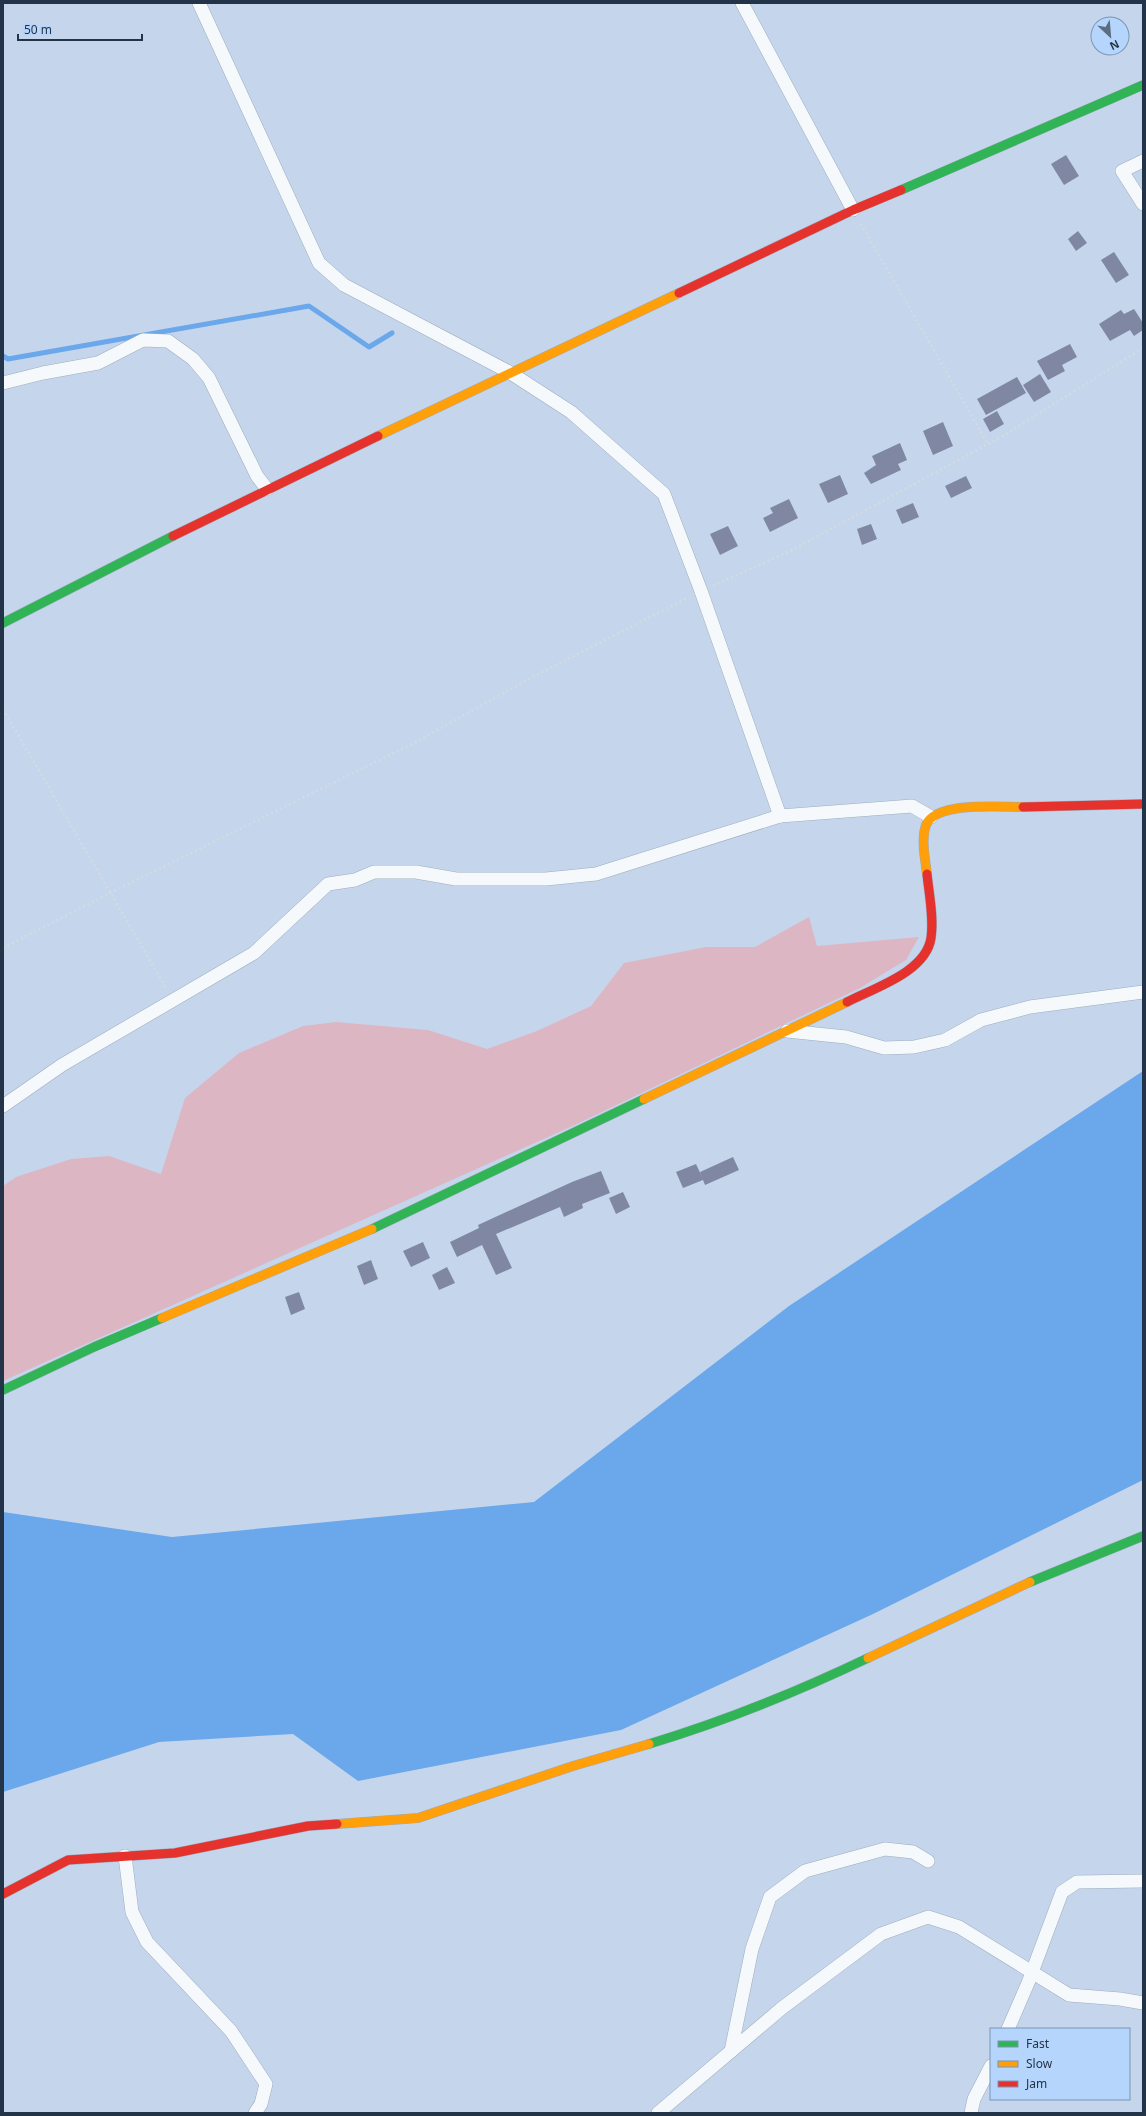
<svg xmlns="http://www.w3.org/2000/svg" width="1146" height="2116" font-family="'Noto Sans',sans-serif">
<rect width="100%" height="100%" fill="#c5d6ec"/>
<polygon fill="#ddb6c4" points="809,917 817,946 919,937 906,960 860,988 577,1124 3,1381 3,1186 16,1177 71,1159 109,1156 161,1174 185,1098 239,1053 303,1026 336,1022 428,1030 487,1049 537,1031 591,1006 624,963 706,947 755,947"/>
<polygon fill="#6ba7eb" points="1143,1071 1143,1480 873,1614 621,1730 358,1781 293,1734 159,1742 3,1792 3,1512 172,1537 534,1502 789,1306"/>
<g fill="none" stroke-linecap="round" stroke-linejoin="round">
<polyline stroke="#6ba7eb" stroke-width="5" points="3,356 8,359 309,306 369,347 392,333"/>
</g>
<g fill="#7f87a3">
<polygon points="1066,155 1079,176 1064,185 1051,164"/>
<polygon points="1078,231 1087,243 1076,251 1068,239"/>
<polygon points="1114,252 1129,275 1116,283 1101,260"/>
<polygon points="1134,309 1143,323 1143,330 1134,336 1130,330 1110,341 1099,324 1121,310 1124,314"/>
<polygon points="1070,344 1077,357 1062,365 1065,371 1048,380 1037,361"/>
<polygon points="1040,374 1051,392 1034,402 1023,385"/>
<polygon points="1017,377 1026,393 986,415 977,399"/>
<polygon points="997,411 1004,424 990,432 983,419"/>
<polygon points="943,422 953,446 933,455 923,431"/>
<polygon points="900,443 907,460 898,464 901,470 871,484 864,473 876,465 872,456"/>
<polygon points="840,475 848,494 828,503 819,484"/>
<polygon points="966,476 972,488 951,498 945,486"/>
<polygon points="789,499 798,518 770,532 763,518 773,513 770,508"/>
<polygon points="913,503 919,517 902,524 896,510"/>
<polygon points="871,524 877,539 862,545 857,529"/>
<polygon points="728,526 738,546 720,555 710,534"/>
<polygon points="733,1157 739,1170 705,1185 703,1180 683,1188 676,1172 696,1164 703,1179 700,1172"/>
<polygon points="601,1171 610,1193 582,1204 583,1208 564,1217 560,1207 496,1234 512,1268 496,1275 482,1245 457,1257 450,1242 479,1228 478,1225 572,1182"/>
<polygon points="623,1192 630,1207 616,1214 609,1198"/>
<polygon points="423,1242 430,1258 411,1267 403,1251"/>
<polygon points="371,1260 378,1279 364,1285 357,1266"/>
<polygon points="447,1267 455,1283 439,1290 432,1275"/>
<polygon points="299,1292 305,1309 291,1315 285,1297"/>
</g>
<g fill="none" stroke-linecap="round" stroke-linejoin="round">
<defs>
<g id="street">
<polyline points="199,3 319,263 344,285 509,372 571,412 664,494 701,591 780,816 912,806 931,817"/>
<polyline points="742,3 853,210"/>
<polyline points="1143,161 1122,171 1143,204"/>
<polyline points="3,383 43,373 98,363 143,340 168,341 193,359 209,378 257,476 267,489"/>
<polyline points="787,1031 846,1037 884,1048 914,1047 945,1040 981,1020 1030,1007 1143,992"/>
<polyline points="3,1106 62,1065 254,953 328,884 355,880 374,872 416,872 456,879 546,879 596,874 780,816"/>
<polyline points="125,1856 132,1912 147,1942 231,2031 266,2084 261,2104 255,2113"/>
<polyline points="1008,2029 1028,1983 1062,1892 1077,1882 1143,1881"/>
<polyline points="731,2051 752,1949 770,1897 805,1871 885,1849 913,1852 928,1861"/>
<polyline points="658,2113 782,2008 881,1934 928,1917 959,1927 1069,1995 1120,1999 1143,2003"/>
<polyline points="971,2113 974,2099 991,2066"/>
</g>
<g id="fast">
<polyline points="901,190 1143,85"/>
<polyline points="3,623 173,536"/>
<polyline points="372,1229 644,1099"/>
<polyline points="3,1390 94,1347 162,1318"/>
<polyline points="1030,1582 1143,1536"/>
<path d="M 649,1744 C 722,1722 799,1691 868,1658"/>
</g>
<g id="slow">
<polyline points="378,436 679,293"/>
<path d="M 927,874 C 925,859 921,839 926,825 C 936,801 1001,807 1023,807"/>
<polyline points="644,1099 847,1002"/>
<polyline points="162,1318 372,1229"/>
<polyline points="868,1658 1030,1582"/>
<polyline points="337,1824 418,1818 573,1766 649,1744"/>
</g>
<g id="jam">
<polyline points="679,293 853,210 901,190"/>
<polyline points="173,536 378,436"/>
<polyline points="1023,807 1143,804"/>
<path d="M 847,1002 C 874,988 926,972 931,938 C 934,917 929,894 927,874"/>
<polyline points="3,1894 68,1860 175,1853 308,1826 337,1824"/>
</g>
</defs>
<use href="#street" stroke="#9dacbf" stroke-width="14"/>
<use href="#fast" stroke="#9dacbf" stroke-width="10"/>
<use href="#slow" stroke="#9dacbf" stroke-width="10"/>
<use href="#jam" stroke="#9dacbf" stroke-width="10"/>
<g stroke="#d4dae1" stroke-width="2.5" stroke-dasharray="2 3" stroke-linecap="butt">
<polyline points="861,224 988,444"/>
<polyline points="713,586 792,550 1003,436 1143,348"/>
<polyline points="3,709 166,988"/>
<polyline points="3,948 110,893 414,743 527,680 689,597"/>
</g>
<use href="#street" stroke="#f6f9fc" stroke-width="13"/>
<use href="#fast" stroke="#30b455" stroke-width="9"/>
<use href="#slow" stroke="#ff9f0a" stroke-width="9"/>
<use href="#jam" stroke="#e5322d" stroke-width="9"/>
</g>
<rect width="1146" height="2116" fill="none" stroke="#243448" stroke-width="8"/>
<rect x="990" y="2028" width="140" height="72" fill="#b5d5fc" stroke="#7b95b4"/>
<rect x="998" y="2041" width="20" height="6" fill="#30b455" stroke="#7b95b4"/>
<text x="1026" y="2048" font-size="12" fill="#243448">Fast</text>
<rect x="998" y="2061" width="20" height="6" fill="#ff9f0a" stroke="#7b95b4"/>
<text x="1026" y="2068" font-size="12" fill="#243448">Slow</text>
<rect x="998" y="2081" width="20" height="6" fill="#e5322d" stroke="#7b95b4"/>
<text x="1026" y="2088" font-size="12" fill="#243448">Jam</text>
<g transform="translate(1110 36) rotate(154)"><circle r="19" fill="#b5d5fc" stroke="#7b95b4"/>
<path d="M0-3L7 15L0 10L-7 15Z" fill="#5c6d81"/>
<text y="-6" font-size="11" font-weight="bold" text-anchor="middle" fill="#243448">N</text>
</g>
<path d="M18 34v6h124v-6" fill="none" stroke="#243448" stroke-width="2"/>
<text x="24" y="34" font-size="12" fill="#243448" stroke="#b5d5fc" stroke-width="3" paint-order="stroke">50 m</text>
</svg>
